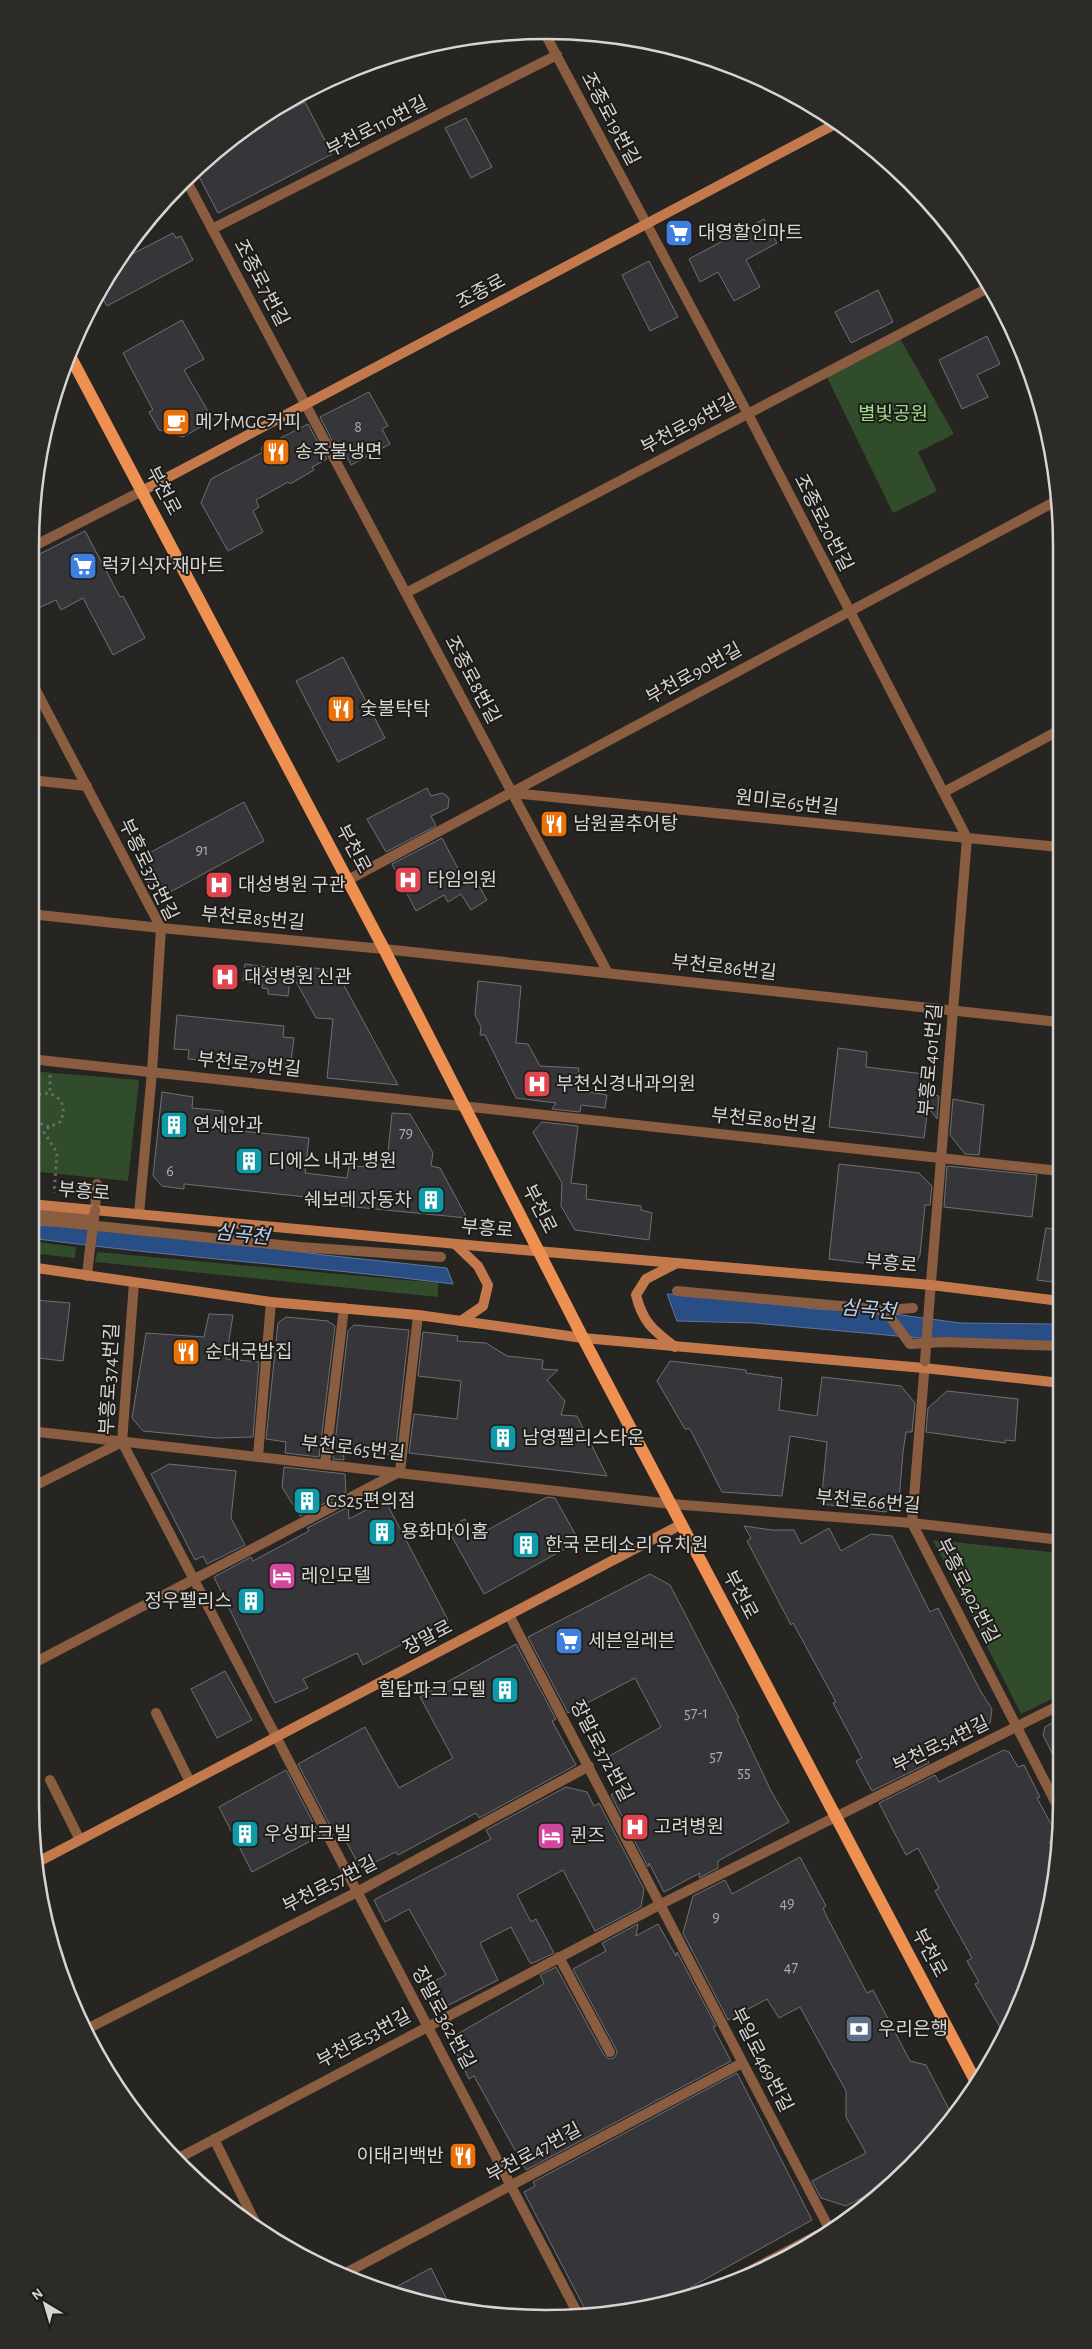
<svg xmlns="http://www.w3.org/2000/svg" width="1092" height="2349" font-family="'Alegreya Sans','Noto Sans KR',sans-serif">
<rect width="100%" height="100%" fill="#262522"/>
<g fill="#314c2a">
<polygon points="898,335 954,434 918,452 937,491 893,513 825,373"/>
<polygon points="30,1071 139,1080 128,1181 30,1171"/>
<polygon points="30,1241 76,1247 75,1258 30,1253"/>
<polygon points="97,1252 438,1283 438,1297 95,1262"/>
<polygon points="933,1540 1061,1553 1062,1694 1021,1714"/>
</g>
<g fill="#294d85" stroke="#5d769c">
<path d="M 30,1225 L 133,1230 L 324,1255 L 447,1268 L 453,1284 C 312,1266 170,1257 30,1238 Z"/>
<polygon points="667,1294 735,1297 814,1309 879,1312 960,1323 1053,1324 1060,1325 1060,1342 941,1340 754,1323 677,1321"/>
</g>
<g fill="#36363a" stroke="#707074">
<polygon points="305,102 332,154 218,213 195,169 230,141"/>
<polygon points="466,118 492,167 471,178 445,128"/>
<polygon points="764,219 777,243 746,260 760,287 734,301 718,272 700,282 689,259"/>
<polygon points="173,233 176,238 181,236 193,260 107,306 99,292 115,263"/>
<polygon points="649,261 678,317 650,331 622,275"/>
<polygon points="878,290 893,322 851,343 835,312"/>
<polygon points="182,320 204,359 184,370 213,420 183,437 159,430 149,412 153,410 123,353"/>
<polygon points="987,336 1000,364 977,375 988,397 962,409 939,360"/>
<polygon points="369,392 388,426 382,429 390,444 351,465 343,449 338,452 320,417"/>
<polygon points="308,424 327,459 312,467 314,470 290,484 288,482 256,500 259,507 253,511 263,532 228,551 201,503 211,479 263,452 261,448"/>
<polygon points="85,531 120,597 123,596 145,638 113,655 83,598 61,610 56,600 30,612 30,559"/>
<polygon points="343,657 385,738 338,762 296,681"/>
<polygon points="427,788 431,796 442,793 446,795 449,799 448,808 431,816 436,826 386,852 367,819"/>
<polygon points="244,802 264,841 161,897 152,881 148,883 141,867 144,866 140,858"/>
<polygon points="442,838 467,886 476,881 487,900 471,910 461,894 448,902 444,895 416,911 392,864"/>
<polygon points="245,964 291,970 288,996 268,994 268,989 262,988 262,984 243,981"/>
<polygon points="294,966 323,969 341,980 398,1085 327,1078 333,1019 316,1018 293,976"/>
<polygon points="478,981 521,986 516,1043 528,1044 540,1066 579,1068 576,1090 607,1095 605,1108 581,1105 580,1112 552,1109 556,1103 516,1098 485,1035 480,1035 481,1027 475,1015"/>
<polygon points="177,1015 284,1026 283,1037 294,1038 290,1069 188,1059 189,1050 174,1049"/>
<polygon points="838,1048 867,1052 866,1067 932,1075 930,1094 939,1096 937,1119 928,1107 924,1138 829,1127"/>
<polygon points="162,1092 193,1097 192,1108 223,1111 222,1129 309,1138 305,1173 347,1178 349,1166 371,1167 372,1160 387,1162 392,1113 410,1114 433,1153 431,1166 440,1168 467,1218 305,1202 306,1197 184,1184 184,1189 162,1186 153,1176"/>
<polygon points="953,1099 984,1105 979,1155 965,1154 950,1135"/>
<polygon points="542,1122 578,1126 571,1183 587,1185 586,1199 641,1206 641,1210 652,1213 649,1240 575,1230 561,1206 562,1183 533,1132"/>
<polygon points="839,1164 919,1173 932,1186 930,1205 925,1205 920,1255 914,1265 905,1268 829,1259"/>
<polygon points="947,1166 1037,1175 1032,1217 944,1207"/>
<polygon points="1046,1228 1060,1230 1060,1283 1037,1280"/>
<polygon points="35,1300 70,1303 63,1361 30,1357"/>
<polygon points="209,1314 233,1315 226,1359 259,1362 253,1437 216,1438 143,1431 132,1418 146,1333 204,1337"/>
<polygon points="286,1317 328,1321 335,1326 319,1457 285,1453 286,1442 266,1439 278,1323"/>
<polygon points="354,1325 409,1330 395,1455 343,1448 344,1460 333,1459 348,1331"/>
<polygon points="423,1332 458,1336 457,1341 486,1343 507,1356 543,1360 542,1369 558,1370 547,1380 565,1401 561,1415 577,1416 607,1476 409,1453 414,1414 457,1419 461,1381 418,1376"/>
<polygon points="670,1361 746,1370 746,1373 782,1378 779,1410 817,1416 822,1377 901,1386 915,1403 912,1432 906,1432 903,1452 899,1501 886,1512 821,1504 827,1442 790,1436 782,1496 722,1492 690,1429 685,1429 657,1381"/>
<polygon points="947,1391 1018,1399 1015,1441 1006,1440 1005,1443 926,1432 928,1408"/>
<polygon points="169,1464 236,1471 231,1518 245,1545 207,1564 203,1556 195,1560 151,1474"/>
<polygon points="284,1467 345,1474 346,1492 300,1516 282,1487"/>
<polygon points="547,1497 555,1498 579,1541 484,1594 447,1528 465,1519 475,1537"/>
<polygon points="385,1500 448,1620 363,1665 357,1653 303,1679 308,1688 275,1703 214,1577 251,1557 253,1561 309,1531 307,1528 348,1507 349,1519"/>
<polygon points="744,1526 772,1530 794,1530 801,1544 829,1528 841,1551 871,1534 892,1536 930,1612 938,1608 981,1692 992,1709 990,1723 925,1755 929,1763 872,1791 856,1761 862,1758 833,1703 836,1702 793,1623 791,1625 747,1541 751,1538"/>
<polygon points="650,1574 670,1585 739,1718 737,1719 771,1791 789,1822 718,1861 718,1868 699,1878 700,1873 664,1892 649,1863 648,1867 611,1795 622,1786 606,1758 661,1727 635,1678 568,1713 528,1637"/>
<polygon points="516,1644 556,1719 552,1721 576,1765 479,1818 476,1813 398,1855 396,1852 361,1869 340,1830 337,1827 332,1829 298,1764 365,1727 399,1788 453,1758 420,1697"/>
<polygon points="225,1671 252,1720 217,1738 191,1689"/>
<polygon points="1062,1717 1062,1773 1043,1735 1045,1727"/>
<polygon points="1004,1750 1009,1752 1018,1767 1024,1765 1040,1797 1037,1798 1058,1837 1049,1842 1057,1856 1052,1904 1023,2000 1005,2036 975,1984 979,1982 967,1961 972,1958 935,1891 939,1888 918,1848 906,1855 879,1803 935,1775 939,1782"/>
<polygon points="286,1770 320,1836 252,1872 219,1807"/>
<polygon points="566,1787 587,1792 594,1806 599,1803 644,1889 641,1907 595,1931 563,1870 517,1895 531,1922 536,1919 554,1953 533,1963 530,1963 511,1927 480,1943 498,1980 435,2012 421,1988 446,1975 409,1909 385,1922 374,1900 491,1839 486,1830"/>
<polygon points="800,1857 826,1906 823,1908 827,1917 867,1993 873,1990 910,2061 926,2065 953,2117 934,2143 899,2176 878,2187 879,2189 846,2206 821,2198 812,2181 866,2153 846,2117 846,2091 800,2007 779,2018 767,1999 728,2020 683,1933 693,1896 725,1880 732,1894"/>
<polygon points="638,1924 636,1936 658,1924 676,1956 677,1952 716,2026 713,2027 731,2061 526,2170 474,2076 469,2079 453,2046 456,2035 542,1985 544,1983 540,1975 556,1967 604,2055 609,2059 614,2058 617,2053 616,2049 573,1969 606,1951 602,1943"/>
<polygon points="737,2073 812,2220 657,2306 588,2315 524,2192 535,2186 533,2182"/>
<polygon points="431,2268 452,2310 385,2293"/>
</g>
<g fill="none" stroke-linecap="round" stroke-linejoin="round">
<g stroke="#6c6b69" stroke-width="3" stroke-dasharray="2.5 4" stroke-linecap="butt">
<polyline points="50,1075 50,1094"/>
<path d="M 49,1127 C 36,1123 28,1115 31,1101 C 43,1084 73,1097 60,1122 L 49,1127 L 44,1132 L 57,1153 L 54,1193"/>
</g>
<g stroke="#8a5c40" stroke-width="10">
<polyline points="406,593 988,288"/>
<polyline points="30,1059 1060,1171"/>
<polyline points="258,1456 271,1302"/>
<polyline points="325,1464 344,1308"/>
<polyline points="400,1472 418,1315"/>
</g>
<g stroke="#8a5c40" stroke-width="10">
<polyline points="543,30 748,414 967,838 929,1307"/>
<polyline points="185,178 608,973"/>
<polyline points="212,229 557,55"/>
<polyline points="30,548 142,491"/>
<polyline points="30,679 161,928 152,1072 139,1214"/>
<polyline points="30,780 87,786"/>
<polyline points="944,792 1058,731"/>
<polyline points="512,793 1059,847"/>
<path d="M 348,880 C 586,755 820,625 1058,500"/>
<polyline points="30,914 161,928 384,949 1059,1022"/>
<polyline points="95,1210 97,1184"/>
<polyline points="30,1212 94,1218"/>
<polyline points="30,1219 300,1247 441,1257"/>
<polyline points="87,1276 89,1257"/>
<polyline points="134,1283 122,1442 579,2316"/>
<polyline points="677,1291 885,1310 913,1308"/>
<polyline points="885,1310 910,1344 944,1342 1060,1346"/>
<polyline points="925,1361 912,1523 1061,1813"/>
<polyline points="30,1431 671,1504 912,1523 1061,1540"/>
<polyline points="30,1488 122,1442"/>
<polyline points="509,1615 831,2232"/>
<polyline points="30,1665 399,1472"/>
<polyline points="156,1713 190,1782"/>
<polyline points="50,1780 80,1840"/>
<polyline points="559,1957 610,2052"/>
<polyline points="85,2030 357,1892 589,1766"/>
<polyline points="214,2139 258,2228"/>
<polyline points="175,2160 661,1904 1062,1704"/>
<polyline points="342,2275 742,2063"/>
<polyline points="708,2293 854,2216"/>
</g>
<g stroke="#c3794b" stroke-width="10">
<polyline points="142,491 837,123"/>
<polyline points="30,1204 489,1247 931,1285 1060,1301"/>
<polyline points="455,1244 478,1266 488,1285 483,1306 461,1321"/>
<polyline points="30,1267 271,1302 418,1315 583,1338 924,1368 1061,1383"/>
<path d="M 675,1347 C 653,1330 643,1323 636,1295 L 646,1279 L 677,1263"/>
<polyline points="36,1863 682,1524"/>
</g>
<polyline stroke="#ef9053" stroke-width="12" points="68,352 384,949 583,1338 977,2084"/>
<g stroke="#8a5c40" stroke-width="10">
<polyline points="89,1257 95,1210"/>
<polyline points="925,1361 929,1307"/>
</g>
</g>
<defs>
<symbol id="supermarket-square" viewBox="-11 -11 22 22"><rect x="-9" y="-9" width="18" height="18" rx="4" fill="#3f7fe0" stroke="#1d1c19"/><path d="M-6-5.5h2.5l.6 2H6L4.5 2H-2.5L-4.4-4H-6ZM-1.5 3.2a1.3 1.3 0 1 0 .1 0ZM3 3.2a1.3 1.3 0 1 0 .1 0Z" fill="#fff"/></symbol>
<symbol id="cafe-square" viewBox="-11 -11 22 22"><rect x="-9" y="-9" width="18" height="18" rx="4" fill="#e8710a" stroke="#1d1c19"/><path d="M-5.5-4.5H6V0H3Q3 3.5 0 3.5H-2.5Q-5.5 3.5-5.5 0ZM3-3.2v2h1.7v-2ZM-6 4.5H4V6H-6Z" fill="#fff"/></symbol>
<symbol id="restaurant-square" viewBox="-11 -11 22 22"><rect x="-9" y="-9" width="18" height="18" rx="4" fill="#e8710a" stroke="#1d1c19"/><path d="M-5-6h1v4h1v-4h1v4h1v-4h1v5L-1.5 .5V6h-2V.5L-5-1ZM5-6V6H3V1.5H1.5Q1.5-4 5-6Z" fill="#fff"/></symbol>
<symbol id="hospital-square" viewBox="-11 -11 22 22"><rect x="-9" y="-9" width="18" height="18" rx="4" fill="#e0444e" stroke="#1d1c19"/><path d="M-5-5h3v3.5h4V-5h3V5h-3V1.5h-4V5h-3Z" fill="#fff"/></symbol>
<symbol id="building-square" viewBox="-11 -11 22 22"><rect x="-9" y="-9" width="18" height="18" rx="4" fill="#0f9aa8" stroke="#1d1c19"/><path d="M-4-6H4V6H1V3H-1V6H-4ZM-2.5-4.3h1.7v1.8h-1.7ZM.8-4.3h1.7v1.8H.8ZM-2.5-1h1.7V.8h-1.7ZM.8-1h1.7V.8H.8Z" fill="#fff"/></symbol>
<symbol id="hotel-square" viewBox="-11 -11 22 22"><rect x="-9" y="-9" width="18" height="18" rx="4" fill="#d1479c" stroke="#1d1c19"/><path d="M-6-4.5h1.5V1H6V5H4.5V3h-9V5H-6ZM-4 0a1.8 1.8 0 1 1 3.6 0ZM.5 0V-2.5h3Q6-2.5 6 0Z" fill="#fff"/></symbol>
<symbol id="bank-square" viewBox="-11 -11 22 22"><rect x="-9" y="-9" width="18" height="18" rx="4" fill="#5c6f8a" stroke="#1d1c19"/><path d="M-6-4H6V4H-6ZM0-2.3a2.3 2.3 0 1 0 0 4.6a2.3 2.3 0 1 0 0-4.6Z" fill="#fff"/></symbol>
</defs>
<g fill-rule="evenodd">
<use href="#supermarket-square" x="663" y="217" width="32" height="32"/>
<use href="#cafe-square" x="160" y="406" width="32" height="32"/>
<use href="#restaurant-square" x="260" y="436" width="32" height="32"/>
<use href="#supermarket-square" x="67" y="550" width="32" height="32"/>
<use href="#restaurant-square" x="325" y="693" width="32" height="32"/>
<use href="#restaurant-square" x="538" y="808" width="32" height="32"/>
<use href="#hospital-square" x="392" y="864" width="32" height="32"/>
<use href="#hospital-square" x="203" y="869" width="32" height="32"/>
<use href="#hospital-square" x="209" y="961" width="32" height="32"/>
<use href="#hospital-square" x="521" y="1068" width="32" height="32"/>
<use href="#building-square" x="158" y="1109" width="32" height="32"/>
<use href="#building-square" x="233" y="1145" width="32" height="32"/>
<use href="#building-square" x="415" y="1184" width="32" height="32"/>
<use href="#restaurant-square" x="170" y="1336" width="32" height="32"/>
<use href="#building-square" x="487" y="1422" width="32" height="32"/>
<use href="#building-square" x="291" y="1485" width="32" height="32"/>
<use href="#building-square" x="366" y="1516" width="32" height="32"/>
<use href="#building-square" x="510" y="1529" width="32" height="32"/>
<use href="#hotel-square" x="266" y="1560" width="32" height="32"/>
<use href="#building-square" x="235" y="1585" width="32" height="32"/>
<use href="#supermarket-square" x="553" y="1625" width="32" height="32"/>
<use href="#building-square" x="489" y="1674" width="32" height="32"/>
<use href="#hospital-square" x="619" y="1811" width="32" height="32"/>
<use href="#building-square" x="229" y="1818" width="32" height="32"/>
<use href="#hotel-square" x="535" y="1820" width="32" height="32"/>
<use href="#bank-square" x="843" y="2013" width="32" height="32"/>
<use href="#restaurant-square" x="447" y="2140" width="32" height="32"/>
</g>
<g text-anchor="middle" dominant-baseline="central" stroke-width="4" stroke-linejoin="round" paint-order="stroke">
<g font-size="16" fill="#aeadad">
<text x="358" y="427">8</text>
<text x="202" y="850">91</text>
<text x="406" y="1133">79</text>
<text x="170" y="1171">6</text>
<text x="696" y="1713">57-1</text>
<text x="716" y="1756">57</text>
<text x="744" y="1772">55</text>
<text x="787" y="1903">49</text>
<text x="716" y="1917">9</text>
<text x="791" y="1967">47</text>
</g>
<g font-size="19" fill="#d6d5d3" stroke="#1d1c19">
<text transform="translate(610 119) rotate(62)">조종로19번길</text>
<text transform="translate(377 127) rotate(-27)">부천로110번길</text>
<text transform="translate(261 283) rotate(62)">조종로7번길</text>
<text transform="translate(481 292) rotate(-28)">조종로</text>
<text transform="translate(689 425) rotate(-28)">부천로96번길</text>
<text transform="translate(163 491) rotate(62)">부천로</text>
<text transform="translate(823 523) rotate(63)">조종로20번길</text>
<text transform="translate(694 674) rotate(-29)">부천로90번길</text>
<text transform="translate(472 680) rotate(62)">조종로8번길</text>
<text transform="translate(787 803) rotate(6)">원미로65번길</text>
<text transform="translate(353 849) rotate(62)">부천로</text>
<text transform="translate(148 870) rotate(64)">부흥로373번길</text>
<text transform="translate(253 919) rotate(5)">부천로85번길</text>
<text transform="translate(724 968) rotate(6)">부천로86번길</text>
<text transform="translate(931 1060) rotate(-85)">부흥로401번길</text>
<text transform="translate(249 1065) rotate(6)">부천로79번길</text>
<text transform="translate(764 1121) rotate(6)">부천로80번길</text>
<text transform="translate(84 1192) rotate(5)">부흥로</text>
<text transform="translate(539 1209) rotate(63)">부천로</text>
<text transform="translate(487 1229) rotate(5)">부흥로</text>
<text transform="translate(891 1264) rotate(5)">부흥로</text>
<text transform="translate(110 1379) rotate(-87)">부흥로374번길</text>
<text transform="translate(353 1449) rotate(6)">부천로65번길</text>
<text transform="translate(868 1502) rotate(5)">부천로66번길</text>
<text transform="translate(967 1591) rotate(63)">부흥로402번길</text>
<text transform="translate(740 1595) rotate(62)">부천로</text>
<text transform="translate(428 1638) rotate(-28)">장말로</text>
<text transform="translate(941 1745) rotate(-26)">부천로54번길</text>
<text transform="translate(601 1751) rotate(62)">장말로372번길</text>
<text transform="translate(330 1885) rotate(-27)">부천로57번길</text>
<text transform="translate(929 1953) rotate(62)">부천로</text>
<text transform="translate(443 2018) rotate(62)">장말로362번길</text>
<text transform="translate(364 2039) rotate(-28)">부천로53번길</text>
<text transform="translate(761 2060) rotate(63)">부일로469번길</text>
<text transform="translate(534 2153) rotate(-28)">부천로47번길</text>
</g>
<g font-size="19" fill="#d6d5d3" stroke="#1d1c19" text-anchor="start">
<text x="698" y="233">대영할인마트</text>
<text x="195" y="422">메가MGC커피</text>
<text x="295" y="452">송주불냉면</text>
<text x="102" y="566">럭키식자재마트</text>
<text x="360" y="709">숯불탁탁</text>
<text x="573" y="824">남원골추어탕</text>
<text x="427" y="880">타임의원</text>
<text x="238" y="885">대성병원 구관</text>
<text x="244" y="977">대성병원 신관</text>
<text x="556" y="1084">부천신경내과의원</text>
<text x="193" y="1125">연세안과</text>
<text x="268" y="1161">디에스 내과 병원</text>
<text x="412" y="1200" text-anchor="end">쉐보레 자동차</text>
<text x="205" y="1352">순대국밥집</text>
<text x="522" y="1438">남영펠리스타운</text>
<text x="326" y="1501">GS25편의점</text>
<text x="401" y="1532">용화마이홈</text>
<text x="545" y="1545">한국 몬테소리 유치원</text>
<text x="301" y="1576">레인모텔</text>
<text x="232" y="1601" text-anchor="end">정우펠리스</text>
<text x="588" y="1641">세븐일레븐</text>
<text x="486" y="1690" text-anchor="end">힐탑파크 모텔</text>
<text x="654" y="1827">고려병원</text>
<text x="264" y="1834">우성파크빌</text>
<text x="570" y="1836">퀸즈</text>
<text x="878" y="2029">우리은행</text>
<text x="444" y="2156" text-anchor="end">이태리백반</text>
</g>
<g font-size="19" fill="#9adc87" stroke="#1d1c19">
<text x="893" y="414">별빛공원</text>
</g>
<g font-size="20" font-style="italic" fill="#bacff1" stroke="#1d1c19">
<text transform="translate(242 1235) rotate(6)">심곡천</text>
<text transform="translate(868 1310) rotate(5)">심곡천</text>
</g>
</g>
<path d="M0 0H1092V2349H0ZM546 39H546A507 507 0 0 1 1053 546V1803A507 507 0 0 1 546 2310H546A507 507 0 0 1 39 1803V546A507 507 0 0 1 546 39Z" fill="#2c2b28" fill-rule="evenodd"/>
<path fill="none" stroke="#d6d5d3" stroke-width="2.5" d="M546 39H546A507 507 0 0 1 1053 546V1803A507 507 0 0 1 546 2310H546A507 507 0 0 1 39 1803V546A507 507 0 0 1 546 39Z"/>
<g transform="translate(45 2304) rotate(322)" stroke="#1d1c19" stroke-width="4" paint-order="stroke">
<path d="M0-4L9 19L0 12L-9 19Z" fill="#d6d5d3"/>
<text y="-8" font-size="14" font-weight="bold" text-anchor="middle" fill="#d6d5d3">N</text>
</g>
</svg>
